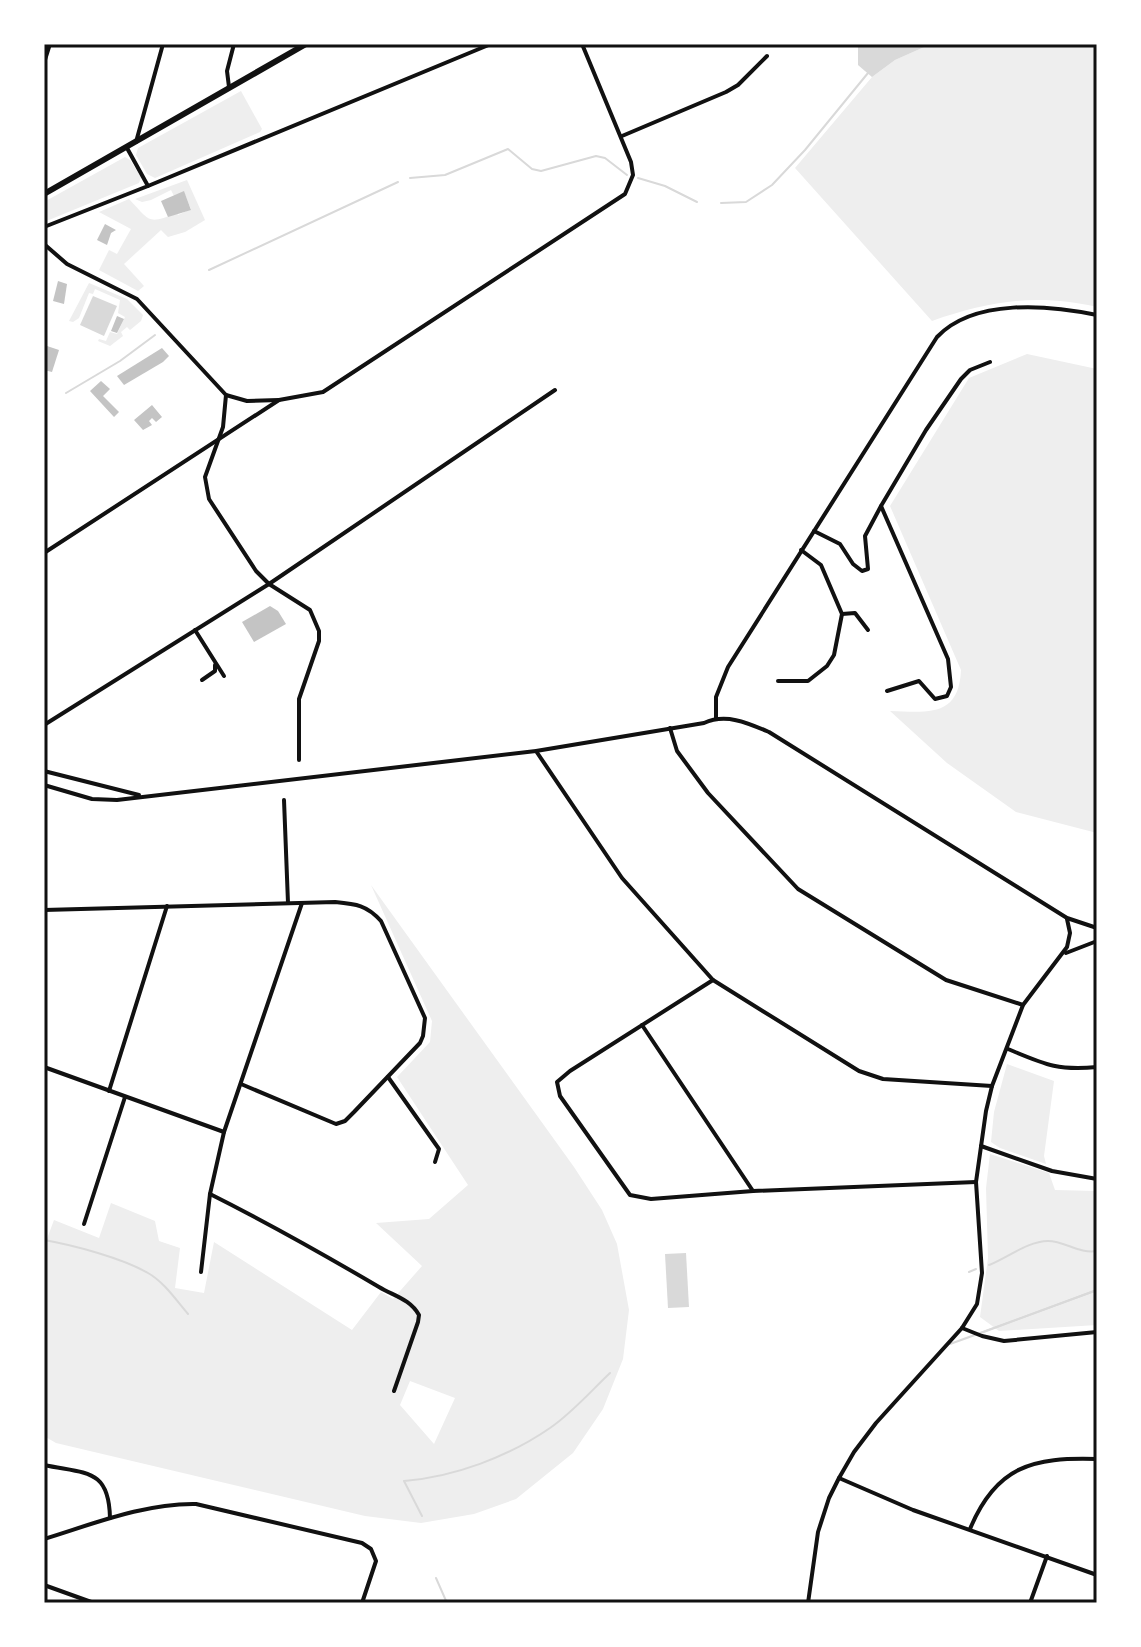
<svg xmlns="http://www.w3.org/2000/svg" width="1141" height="1647" font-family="'Golos Text',sans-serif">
<rect width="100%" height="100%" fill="#fff"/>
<g fill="#eee" fill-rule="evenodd">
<path d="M 931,44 L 1097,44 L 1097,307 C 1038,293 989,301 932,321 L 795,168 L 872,77 L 895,60 Z"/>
<polygon points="241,91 262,129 260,132 155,178 147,174 136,155 138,148"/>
<polygon points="125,157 130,160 141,177 139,183 44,222 44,202"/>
<path d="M 187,180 L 205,220 L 185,232 L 168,237 L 161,230 L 124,264 L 144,286 L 138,291 L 99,270 L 109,250 L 117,254 L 131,229 L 99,212 L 129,199 C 150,221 147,225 177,213 L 178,215 L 191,209 L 184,192 L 174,196 L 171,190 L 151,200 L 142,202 L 135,199 Z"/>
<polygon points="89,283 127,299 143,315 141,321 130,330 127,327 121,332 123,336 110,346 98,341 99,339 106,341 110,332 117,334 125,317 118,313 120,300 95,289 93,294 89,293 79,318 73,322 69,321"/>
<path d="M 1027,354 L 1097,369 L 1097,833 L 1016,812 L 947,763 L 890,711 C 927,712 959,718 961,670 L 890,506 L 969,378 Z"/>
<path d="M 371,885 L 574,1167 L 602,1210 L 617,1244 L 629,1310 L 623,1359 L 603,1409 L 573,1453 L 516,1499 L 474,1514 L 421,1523 L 365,1516 L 56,1443 L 44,1436 L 44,1247 L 54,1220 L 99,1238 L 111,1203 L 155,1221 L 159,1241 L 180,1248 L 175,1288 L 204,1293 L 214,1242 L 352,1330 L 381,1292 L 393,1299 L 422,1266 L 376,1223 L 429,1219 L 468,1185 L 397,1077 L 430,1042 L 432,1021 ZM 410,1381 L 455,1398 L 434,1444 L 400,1405 Z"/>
<polygon points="1007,1064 1054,1081 1044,1156 1046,1164 1000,1148 991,1142 994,1112"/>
<polygon points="990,1154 1049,1173 1055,1190 1097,1191 1097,1325 999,1331 980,1317 988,1258 986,1188"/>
</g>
<g fill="#d9d9d9">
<polygon points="858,44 931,44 895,60 872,77 858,65"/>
<polygon points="93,296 117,306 104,336 80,325"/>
<polygon points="686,1253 689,1307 668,1308 665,1254"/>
</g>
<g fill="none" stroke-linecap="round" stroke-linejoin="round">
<g stroke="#d9d9d9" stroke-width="2">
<polyline points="410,178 445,175 508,149 532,169 541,171 596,156 605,158 627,175"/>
<polyline points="638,178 665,186 697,202"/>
<polyline points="721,203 746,202 772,185 805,150 868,73"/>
<polyline points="209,270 398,182"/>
<polyline points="66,393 120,361 155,335"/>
<path d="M 44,1240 C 73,1245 122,1258 148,1273 C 164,1282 176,1300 188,1314"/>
<path d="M 989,1265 C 1007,1258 1028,1241 1048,1241 C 1065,1241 1079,1254 1097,1251"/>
<polyline points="969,1272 976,1269"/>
<polyline points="981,1333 1097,1290"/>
<polyline points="975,1335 950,1344 1097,1290"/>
<path d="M 422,1516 L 404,1481 C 454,1477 508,1457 550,1428 C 572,1413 591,1391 610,1373"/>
<polyline points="436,1578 447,1603"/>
</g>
</g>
<g fill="#c4c4c4">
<polygon points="184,191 191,210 168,217 161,201"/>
<polygon points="105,224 116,230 111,233 107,245 97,240"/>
<polygon points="58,281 67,284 64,304 53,301"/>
<polygon points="117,316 124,319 117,333 111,331"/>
<polygon points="44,345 59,350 52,372 44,370"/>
<polygon points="162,348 169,356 163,362 124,385 117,376"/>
<polygon points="101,381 110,389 103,396 119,412 114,417 90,391"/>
<polygon points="152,405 162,417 156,422 152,418 149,421 152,425 143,430 134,420"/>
<polygon points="270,606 278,611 286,624 254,642 242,622"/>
</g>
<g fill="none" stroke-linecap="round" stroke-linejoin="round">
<g stroke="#111" stroke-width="4">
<polyline points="44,63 50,44"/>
<polyline points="229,87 227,71 234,44"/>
<polyline points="622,136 726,92 738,85 767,56"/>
<polyline points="136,142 163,44"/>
<polyline points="148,186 491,44"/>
<polyline points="44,227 148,186 127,148"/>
<polyline points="44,244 67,264 137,299 226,395 247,401 279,400"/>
<polyline points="226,395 223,427 205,477 209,499 256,571 269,584 310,610 319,631 319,641 299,699 299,760"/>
<polyline points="881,506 948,659 951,687 947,696 935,699 919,681 887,691"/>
<polyline points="814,531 840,544 853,564 862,571 868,569 865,536 881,506 926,430 961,379 970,370 990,362"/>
<polyline points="44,553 279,400 323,392 625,194 633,175 631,162 582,44"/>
<polyline points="842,614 855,613 868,630"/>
<polyline points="195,630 224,676"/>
<polyline points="202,680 215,671 215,665"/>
<polyline points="778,681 808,681 827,666 834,655 842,614 821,565 801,550"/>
<path d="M 716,718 L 716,697 L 728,667 L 937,337 C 974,298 1049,305 1097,315"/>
<polyline points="44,725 269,584 555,390"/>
<polyline points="670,728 677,751 708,793 798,889 946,980 1023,1005"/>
<polyline points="536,751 622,878 713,980 859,1071 883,1079 992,1086"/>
<polyline points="44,771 139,795"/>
<path d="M 44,785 L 92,799 L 117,800 L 536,751 L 704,723 C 726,713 748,723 769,732 L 1067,918 L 1097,928"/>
<polyline points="284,800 288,903"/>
<path d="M 44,910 L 335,902 C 356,904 367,905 381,921 L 425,1018 L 423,1036 L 420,1043 L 354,1112 L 345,1121 L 336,1124 L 241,1084"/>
<polyline points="1066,953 1097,941"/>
<polyline points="713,980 570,1071 557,1082 560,1096 630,1195 651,1199 753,1191 976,1182"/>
<polyline points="642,1025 753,1191"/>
<path d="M 1008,1049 C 1044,1064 1057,1071 1097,1067"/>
<polyline points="44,1067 224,1132"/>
<polyline points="388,1077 439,1149 435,1162"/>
<polyline points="109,1091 167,906"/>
<polyline points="981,1146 1052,1171 1097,1179"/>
<path d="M 210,1194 C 268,1223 323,1254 379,1287 C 394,1296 410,1299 419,1315 L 418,1322 L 394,1391"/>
<polyline points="84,1224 125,1097"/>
<polyline points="201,1272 210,1194 224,1132 302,903"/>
<polyline points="962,1328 982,1336 1004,1341 1097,1332"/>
<path d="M 44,1465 C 86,1474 109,1468 110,1518"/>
<polyline points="839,1478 913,1510 1097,1575"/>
<path d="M 970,1529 C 996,1466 1033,1457 1097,1459"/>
<path d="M 44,1539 C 93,1524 145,1503 196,1504 L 362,1543 L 371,1549 L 376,1561 L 362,1603"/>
<polyline points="44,1585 94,1603"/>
<polyline points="808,1603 818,1532 829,1498 839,1478 854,1452 876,1423 962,1328 977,1304 982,1273 976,1182 986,1111 992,1086 1023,1005 1067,947 1070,933 1067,919"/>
<polyline points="1030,1603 1047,1556"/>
</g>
<polyline stroke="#111" stroke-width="6" points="44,194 306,44"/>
</g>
<rect width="1141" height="1647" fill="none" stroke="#ffffff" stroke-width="92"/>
<rect x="46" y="46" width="1049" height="1555" fill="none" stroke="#111" stroke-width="3"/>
</svg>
